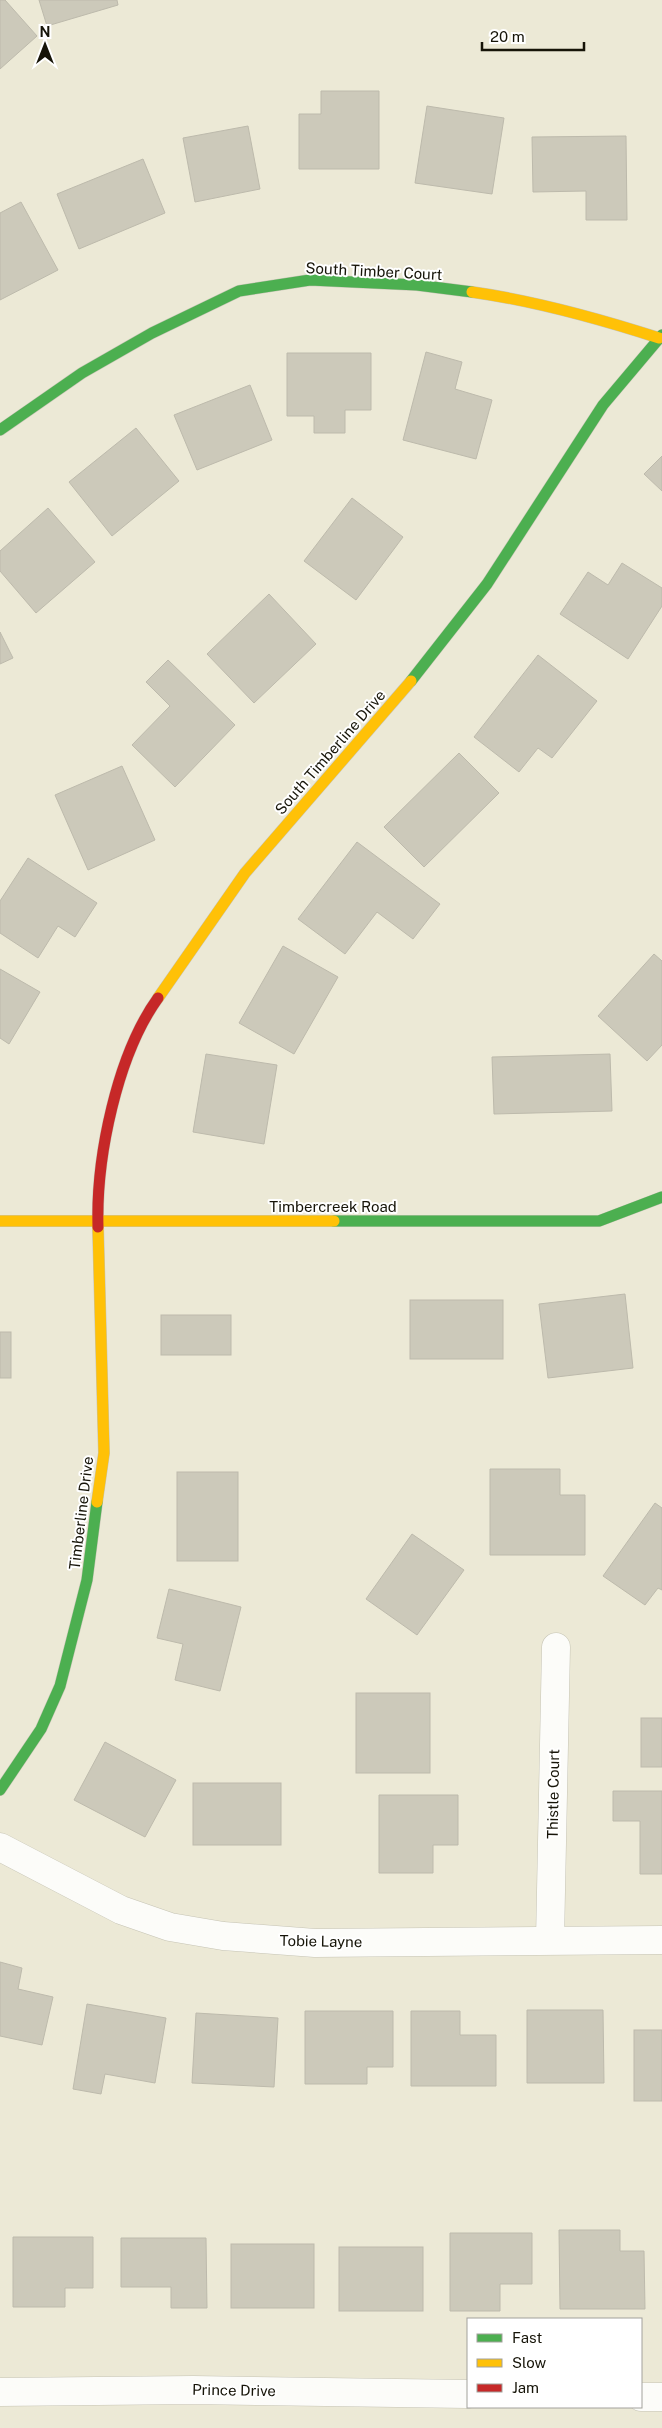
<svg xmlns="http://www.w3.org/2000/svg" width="662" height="2428" font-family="'Public Sans',sans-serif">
<rect width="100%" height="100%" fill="#ece9d6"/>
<g fill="#ccc9ba" stroke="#bdbaac">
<polygon points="0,0 5,0 37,36 0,69"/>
<polygon points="39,0 117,0 118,5 47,26"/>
<polygon points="321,91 379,91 379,169 299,169 299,114 321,114"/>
<polygon points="427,106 504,118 492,194 415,183"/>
<polygon points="248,126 260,189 195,202 183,138"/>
<polygon points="626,136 627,220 586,220 586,191 533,192 532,137"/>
<polygon points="143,159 165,213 79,249 57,194"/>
<polygon points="21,202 58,270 0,300 0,213"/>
<polygon points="426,352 462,362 455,389 492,400 476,459 403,440"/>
<polygon points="287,353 371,353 371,410 345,410 345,433 314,433 314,416 287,416"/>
<polygon points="250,385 272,440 197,470 174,415"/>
<polygon points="136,428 179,481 112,536 69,482"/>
<polygon points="662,456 662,491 644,474"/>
<polygon points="352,498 403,537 356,600 304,561"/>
<polygon points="48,508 95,562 36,613 0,571 0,551"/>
<polygon points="622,563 662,588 662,606 628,659 560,614 588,572 608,585"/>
<polygon points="269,594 316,644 254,703 207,654"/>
<polygon points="0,632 13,658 0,664"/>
<polygon points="538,655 597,701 552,758 538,748 519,772 474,737"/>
<polygon points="168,660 235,725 175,787 132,745 170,706 146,682"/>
<polygon points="459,753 499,793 424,867 384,827"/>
<polygon points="122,766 155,840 88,870 55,795"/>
<polygon points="357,842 440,904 413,939 377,912 345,954 298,919"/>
<polygon points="28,858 97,903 75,937 58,926 38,958 0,933 0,901"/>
<polygon points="283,946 338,977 294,1054 239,1023"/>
<polygon points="654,954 662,961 662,1045 647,1061 598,1016"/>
<polygon points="0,969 40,992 9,1044 0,1038"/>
<polygon points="206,1054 277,1065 264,1144 193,1132"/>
<polygon points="610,1054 612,1111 494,1114 492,1057"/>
<polygon points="625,1294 633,1368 548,1378 539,1304"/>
<rect x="410" y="1300" width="93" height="59"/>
<rect x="161" y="1315" width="70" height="40"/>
<rect x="0" y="1332" width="11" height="46"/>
<polygon points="490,1469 560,1469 560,1495 585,1495 585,1555 490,1555"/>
<rect x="177" y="1472" width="61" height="89"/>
<polygon points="655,1503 662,1508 662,1590 658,1588 645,1605 603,1576"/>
<polygon points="412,1534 464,1570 417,1635 366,1599"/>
<polygon points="169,1589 241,1607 220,1691 175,1680 183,1644 157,1638"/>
<rect x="356" y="1693" width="74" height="80"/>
<rect x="641" y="1718" width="21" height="49"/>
<polygon points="105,1742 176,1780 145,1837 74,1800"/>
<rect x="193" y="1783" width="88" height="62"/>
<polygon points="613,1791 662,1791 662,1874 640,1874 640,1821 613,1821"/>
<polygon points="379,1795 458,1795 458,1845 433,1845 433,1873 379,1873"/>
<polygon points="0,1962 22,1968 18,1989 53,1997 42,2045 0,2036"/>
<polygon points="87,2004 166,2018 155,2083 105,2074 101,2094 73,2089"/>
<polygon points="527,2010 603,2010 604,2083 527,2083"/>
<polygon points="305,2011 393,2011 393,2067 367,2067 367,2084 305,2084"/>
<polygon points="411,2011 460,2011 460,2035 496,2035 496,2086 411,2086"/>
<polygon points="196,2013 278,2018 274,2087 192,2083"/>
<rect x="634" y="2030" width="28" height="71"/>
<polygon points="559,2230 620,2230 620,2251 644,2251 645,2309 560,2309"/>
<polygon points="450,2233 532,2233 532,2284 500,2284 500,2311 450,2311"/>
<polygon points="13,2237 93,2237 93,2288 65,2288 65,2307 13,2307"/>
<polygon points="121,2238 206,2238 207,2308 171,2308 171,2287 121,2287"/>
<rect x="231" y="2244" width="83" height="64"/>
<rect x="339" y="2247" width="84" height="64"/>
</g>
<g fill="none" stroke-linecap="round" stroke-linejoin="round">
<defs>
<g id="street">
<polyline points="0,1847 121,1910 170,1927 223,1936 315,1943 662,1940"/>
<polyline points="550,1940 556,1647"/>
<polyline points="0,2392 193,2390 468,2394"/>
<polyline points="641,2397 662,2397"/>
</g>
<g id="fast">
<polyline points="0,430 82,373 152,333 239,291 310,280 417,285 472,292"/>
<polyline points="411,681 487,584 603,405 662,335"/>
<polyline points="334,1221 599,1221 662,1197"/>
<polyline points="0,1790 41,1729 60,1686 87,1580 97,1502"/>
</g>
<g id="slow">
<path d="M 472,292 C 536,301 597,318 659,338"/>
<polyline points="158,998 245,873 411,681"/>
<polyline points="0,1221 334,1221"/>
<polyline points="97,1502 104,1453 98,1227"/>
</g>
<path id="jam" d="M 98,1227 C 96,1157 117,1055 158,998"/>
</defs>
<use href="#street" stroke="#c6c4b5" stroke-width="29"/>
<use href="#fast" stroke="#c6c4b5" stroke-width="12"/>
<use href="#slow" stroke="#c6c4b5" stroke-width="12"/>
<use href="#jam" stroke="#c6c4b5" stroke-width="12"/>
<use href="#street" stroke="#fcfcf9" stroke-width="28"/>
<use href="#fast" stroke="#4caf50" stroke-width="11"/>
<use href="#slow" stroke="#ffc107" stroke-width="11"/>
<use href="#jam" stroke="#c62828" stroke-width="11"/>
</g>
<g text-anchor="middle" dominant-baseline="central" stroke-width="4" stroke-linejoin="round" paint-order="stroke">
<g font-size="15" fill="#161408" stroke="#fff">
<text transform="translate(374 271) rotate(3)">South Timber Court</text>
<text transform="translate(330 752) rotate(-49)">South Timberline Drive</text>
<text x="333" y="1206">Timbercreek Road</text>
<text transform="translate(81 1513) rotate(-83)">Timberline Drive</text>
<text transform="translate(553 1794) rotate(-89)">Thistle Court</text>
<text transform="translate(321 1941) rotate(1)">Tobie Layne</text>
<text transform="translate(234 2390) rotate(1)">Prince Drive</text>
</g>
</g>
<rect x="467" y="2318" width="175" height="90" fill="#ffffff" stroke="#a2a19c"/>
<rect x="477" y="2334" width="25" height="8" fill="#4caf50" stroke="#a2a19c"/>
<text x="512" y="2343" font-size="15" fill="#161408">Fast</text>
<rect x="477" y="2359" width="25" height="8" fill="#ffc107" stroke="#a2a19c"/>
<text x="512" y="2368" font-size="15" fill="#161408">Slow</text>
<rect x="477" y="2384" width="25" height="8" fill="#c62828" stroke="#a2a19c"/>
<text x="512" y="2393" font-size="15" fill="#161408">Jam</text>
<g transform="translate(45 45)" stroke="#ffffff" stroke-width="4" paint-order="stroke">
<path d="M0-4L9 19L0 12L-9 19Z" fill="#161408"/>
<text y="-8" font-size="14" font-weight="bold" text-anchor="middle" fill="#161408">N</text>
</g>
<path d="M482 42v8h102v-8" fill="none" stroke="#161408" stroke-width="2.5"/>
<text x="490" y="42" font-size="15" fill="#161408" stroke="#ffffff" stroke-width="4" paint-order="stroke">20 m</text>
</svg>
